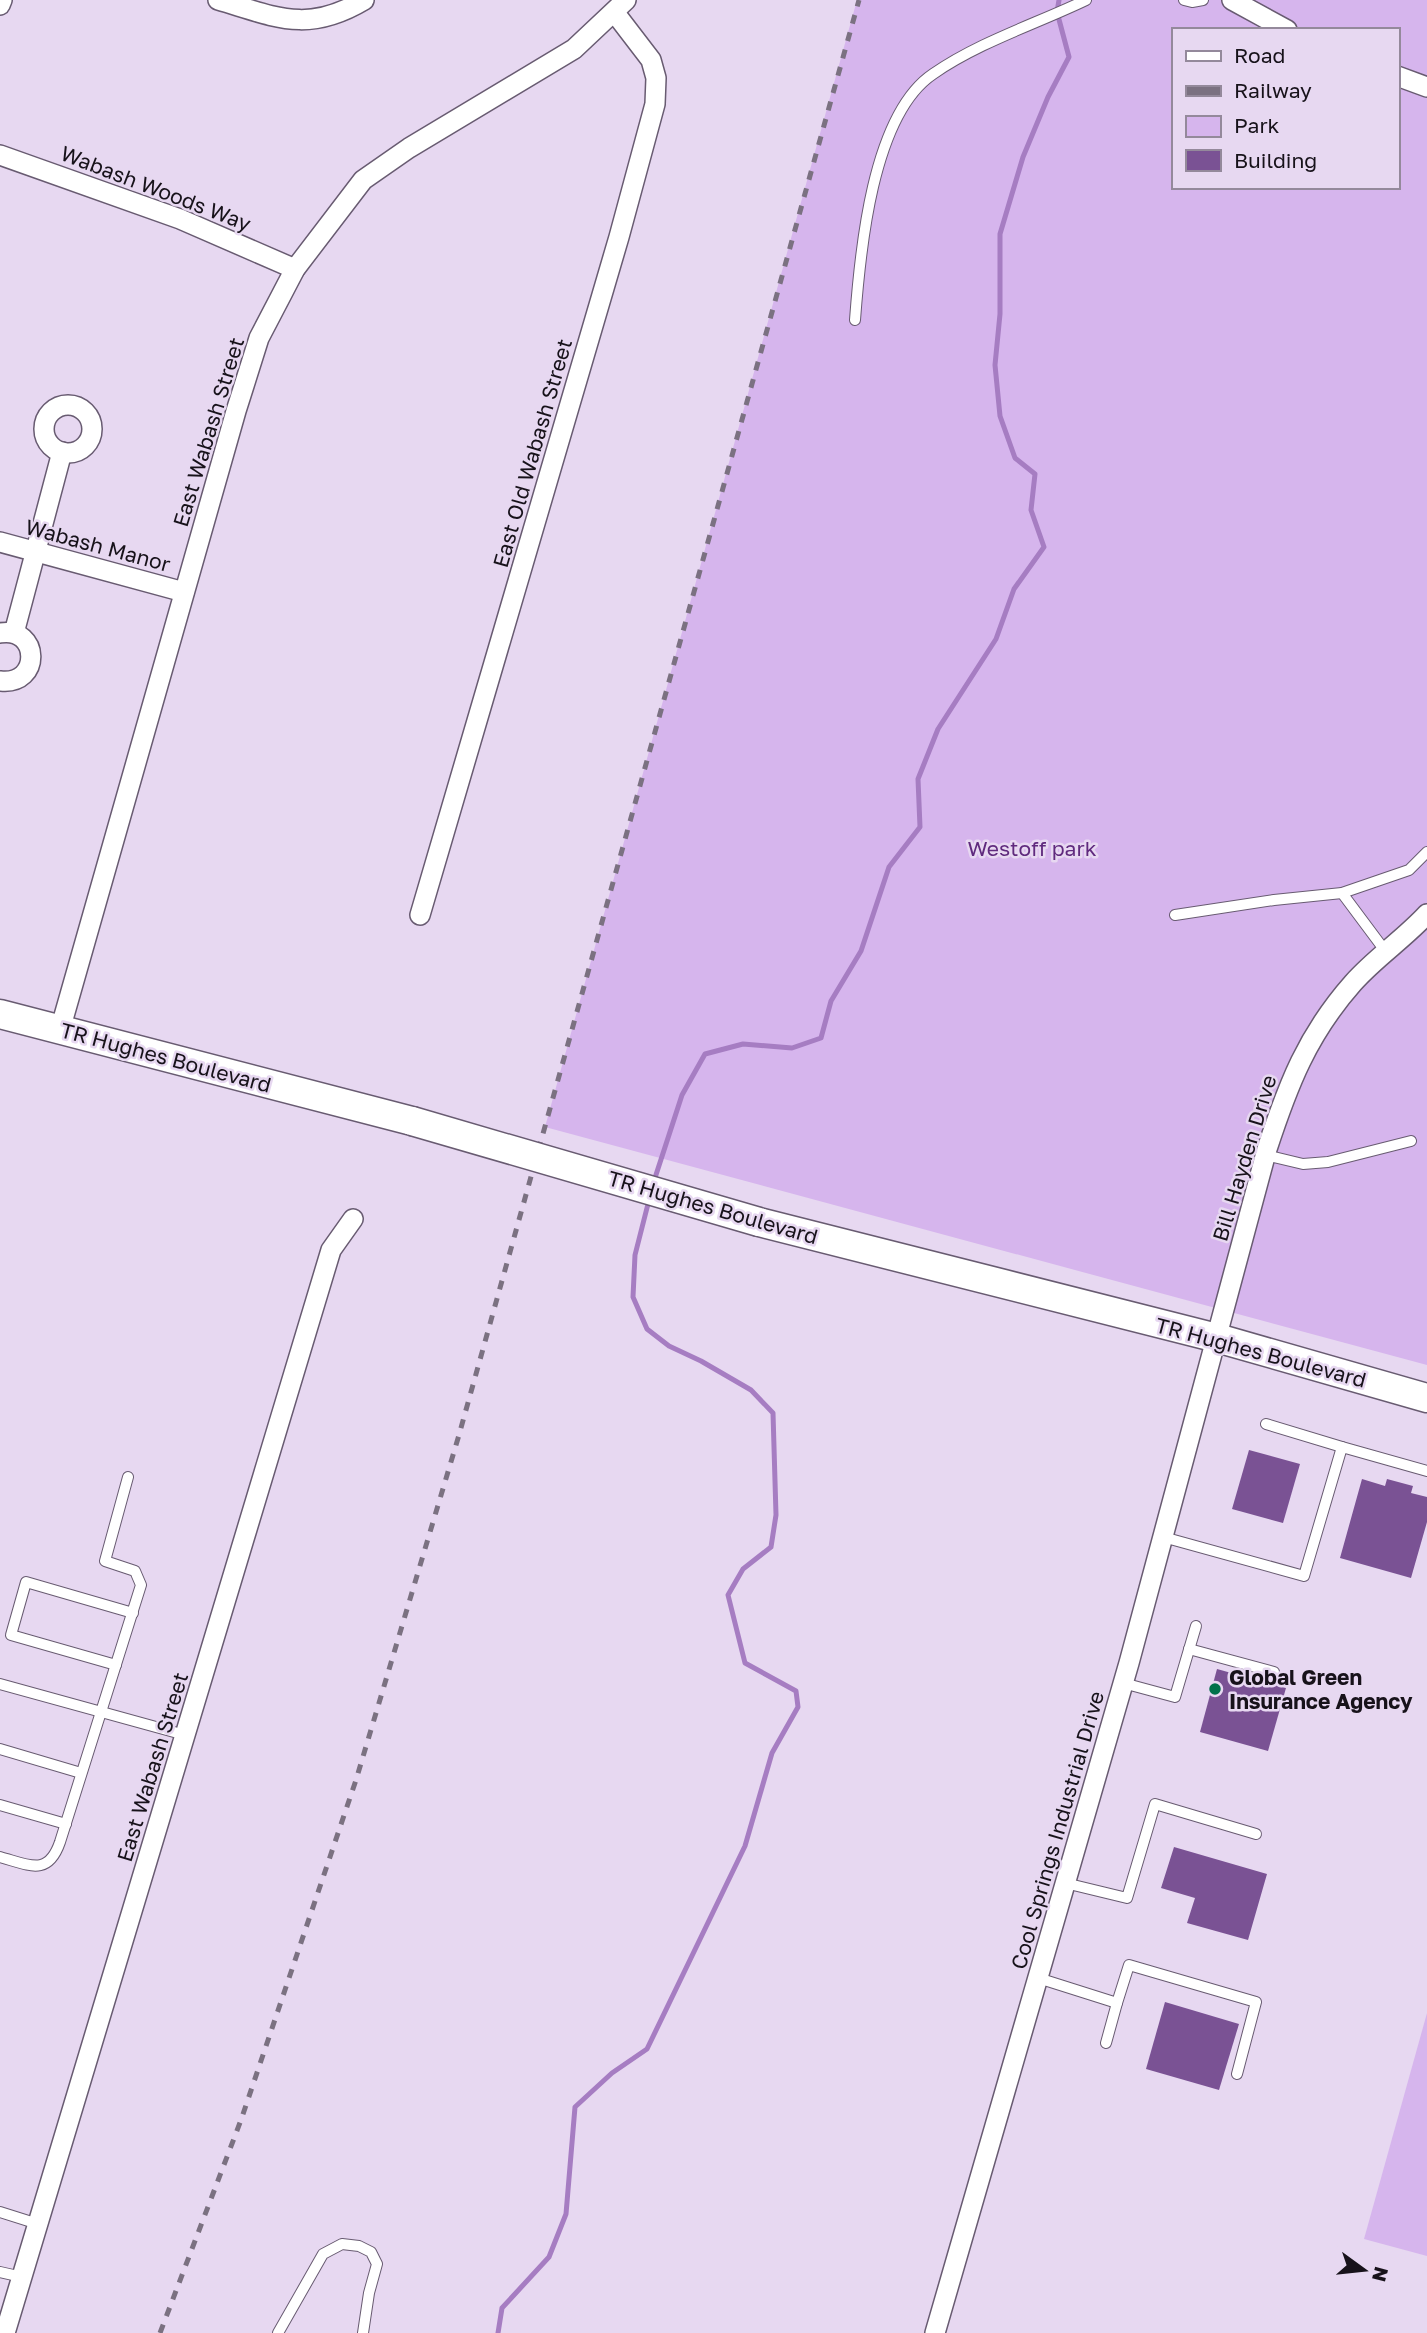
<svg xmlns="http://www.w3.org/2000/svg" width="1427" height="2333" font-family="'Golos Text',sans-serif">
<rect width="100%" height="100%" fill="#e7d8f1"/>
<g fill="#d6b5ed" fill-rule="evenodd">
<path d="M 857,0 L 1427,0 L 1427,1365 L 545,1127 ZM 1173,30 L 1397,30 L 1397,187 L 1173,187 Z"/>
<polygon points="1427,2013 1427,2256 1364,2239"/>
</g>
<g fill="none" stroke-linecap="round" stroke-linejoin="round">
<g stroke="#a67dc2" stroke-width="5">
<polyline points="653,1184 682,1095 705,1054 743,1044 792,1048 821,1038 831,1001 861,951 889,867 920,827 918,779 938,729 996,639 1014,589 1044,547 1031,510 1035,474 1015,458 1000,416 995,365 1000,314 1000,234 1023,157 1048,97 1069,57 1057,12 1059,0"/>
<polyline points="498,2333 502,2308 549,2257 566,2214 575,2107 612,2073 647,2049 745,1846 772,1753 798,1707 796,1691 745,1663 728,1595 743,1569 771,1547 776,1515 773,1413 751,1390 701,1361 669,1346 647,1329 633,1297 635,1255 649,1200"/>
</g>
</g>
<g fill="#7a5294">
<polygon points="1249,1450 1300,1464 1283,1523 1232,1509"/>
<polygon points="1362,1479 1385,1486 1387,1479 1413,1486 1411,1493 1427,1497 1427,1522 1411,1578 1340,1558"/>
<polygon points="1217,1669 1286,1688 1268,1751 1200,1732"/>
<polygon points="1174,1847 1267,1874 1248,1940 1187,1923 1195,1898 1161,1888"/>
<polygon points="1165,2002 1239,2024 1219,2090 1146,2069"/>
</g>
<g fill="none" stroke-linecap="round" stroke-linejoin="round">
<defs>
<g id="lane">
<polyline points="1184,0 1192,2 1203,0"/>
<path d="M 855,320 C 860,252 872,115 933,74 C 979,42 1036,24 1086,0"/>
<polyline points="1342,893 1386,952"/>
<polyline points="1175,915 1274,900 1342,893 1409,870 1427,852"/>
<polyline points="1265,1155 1303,1164 1328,1162 1411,1141"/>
<polyline points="1266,1424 1342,1447"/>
<polyline points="1163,1537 1304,1576 1342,1447 1427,1471"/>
<polyline points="1189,1649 1274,1672"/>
<polyline points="116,1665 11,1635 26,1582 133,1613"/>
<polyline points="1123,1683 1175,1697 1196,1626"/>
<polyline points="0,1684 185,1735"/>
<polyline points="0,1749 81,1773"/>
<polyline points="0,1805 66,1824"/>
<path d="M 0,1857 C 29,1865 48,1877 60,1842 L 141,1585 L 135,1571 L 105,1561 L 128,1477"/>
<polyline points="1065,1883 1127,1898 1155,1804 1256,1834"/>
<polyline points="1038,1978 1117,2003 1129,1965 1256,2002 1237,2074"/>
<polyline points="1106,2043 1117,2003"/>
<polyline points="0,2212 38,2224"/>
<polyline points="0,2272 22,2277"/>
<polyline points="278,2333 323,2254 342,2244 359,2246 371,2252 377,2264 369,2293 363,2333"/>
</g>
<g id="street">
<path d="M 218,0 C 276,17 307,34 364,0"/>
<polyline points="1232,0 1287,30"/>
<polyline points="0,5 2,0"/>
<polyline points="1397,76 1427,87"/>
<polyline points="0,155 180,219 295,269"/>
<circle cx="68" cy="429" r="24"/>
<polyline points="0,542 184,592"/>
<path d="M 0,633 C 40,626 42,686 0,681"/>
<polyline points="14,633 62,452"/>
<polyline points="420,915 619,237 655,104 656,78 651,60 615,13"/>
<polyline points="60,1030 236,411 259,338 295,269 363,180 409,148 574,49 626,0"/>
<polyline points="5,2333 331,1250 353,1219"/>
<path d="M 935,2333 L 1129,1663 L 1267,1149 C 1288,1085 1307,1035 1353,983 C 1375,958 1404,939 1427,914"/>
</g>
<g id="secondary">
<polyline points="0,1014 412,1121"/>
<polyline points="759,1222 1217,1338 1427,1398"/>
</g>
</defs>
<use href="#lane" stroke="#685b71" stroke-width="12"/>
<use href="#street" stroke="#685b71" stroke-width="22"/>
<use href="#secondary" stroke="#685b71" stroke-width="31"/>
<use href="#lane" stroke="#fff" stroke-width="10"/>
<use href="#street" stroke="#fff" stroke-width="19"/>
<use href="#secondary" stroke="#fff" stroke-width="28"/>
<polyline stroke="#7b7181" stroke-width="5" stroke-dasharray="9 9" stroke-linecap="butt" points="160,2333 241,2120 356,1780 459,1435 859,0"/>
<defs>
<polyline id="secondary-bridge" points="412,1121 759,1222"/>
</defs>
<use href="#secondary-bridge" stroke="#685b71" stroke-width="31" stroke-linecap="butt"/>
<use href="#secondary-bridge" stroke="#fff" stroke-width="28"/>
</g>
<circle fill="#00714a" stroke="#e7d8f1" stroke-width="2.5" cx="1215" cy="1689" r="7"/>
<g text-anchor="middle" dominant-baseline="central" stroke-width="5" stroke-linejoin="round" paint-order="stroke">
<g font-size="21" fill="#17121a" stroke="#e7d8f1">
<text transform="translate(156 188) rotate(21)">Wabash Woods Way</text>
<text transform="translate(208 432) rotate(-73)">East Wabash Street</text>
<text transform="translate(532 453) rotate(-74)">East Old Wabash Street</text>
<text transform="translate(98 545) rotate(15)">Wabash Manor</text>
<text transform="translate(166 1057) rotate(15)">TR Hughes Boulevard</text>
<text transform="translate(1244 1158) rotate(-73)">Bill Hayden Drive</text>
<text transform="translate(713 1207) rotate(16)">TR Hughes Boulevard</text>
<text transform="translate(1261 1352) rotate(15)">TR Hughes Boulevard</text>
<text transform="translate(152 1767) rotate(-73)">East Wabash Street</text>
<text transform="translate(1057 1830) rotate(-74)">Cool Springs Industrial Drive</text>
</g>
<g font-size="21" fill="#602a7e" stroke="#e7d8f1">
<text x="1032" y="848">Westoff park</text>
</g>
<g font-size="21" font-weight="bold" fill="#17121a" stroke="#e7d8f1" text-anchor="start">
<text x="1229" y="1677">Global Green<tspan x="1229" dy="24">Insurance Agency</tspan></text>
</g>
</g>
<rect x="1172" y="28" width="228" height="161" fill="#e7d8f1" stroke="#94899b" stroke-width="2"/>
<rect x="1186" y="51" width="35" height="10" fill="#ffffff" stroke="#94899b" stroke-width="2"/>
<text x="1234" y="63" font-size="21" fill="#17121a">Road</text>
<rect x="1186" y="86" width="35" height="10" fill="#7b7181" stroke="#94899b" stroke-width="2"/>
<text x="1234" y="98" font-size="21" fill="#17121a">Railway</text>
<rect x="1186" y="116" width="35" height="21" fill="#d6b5ed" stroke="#94899b" stroke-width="2"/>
<text x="1234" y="133" font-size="21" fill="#17121a">Park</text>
<rect x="1186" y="150" width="35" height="21" fill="#7a5294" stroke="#94899b" stroke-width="2"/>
<text x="1234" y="168" font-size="21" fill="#17121a">Building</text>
<g transform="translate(1364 2270) rotate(105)" stroke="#e7d8f1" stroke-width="5" paint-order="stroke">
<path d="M0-5L12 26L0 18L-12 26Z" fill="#17121a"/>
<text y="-10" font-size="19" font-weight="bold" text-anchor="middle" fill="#17121a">N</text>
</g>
</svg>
